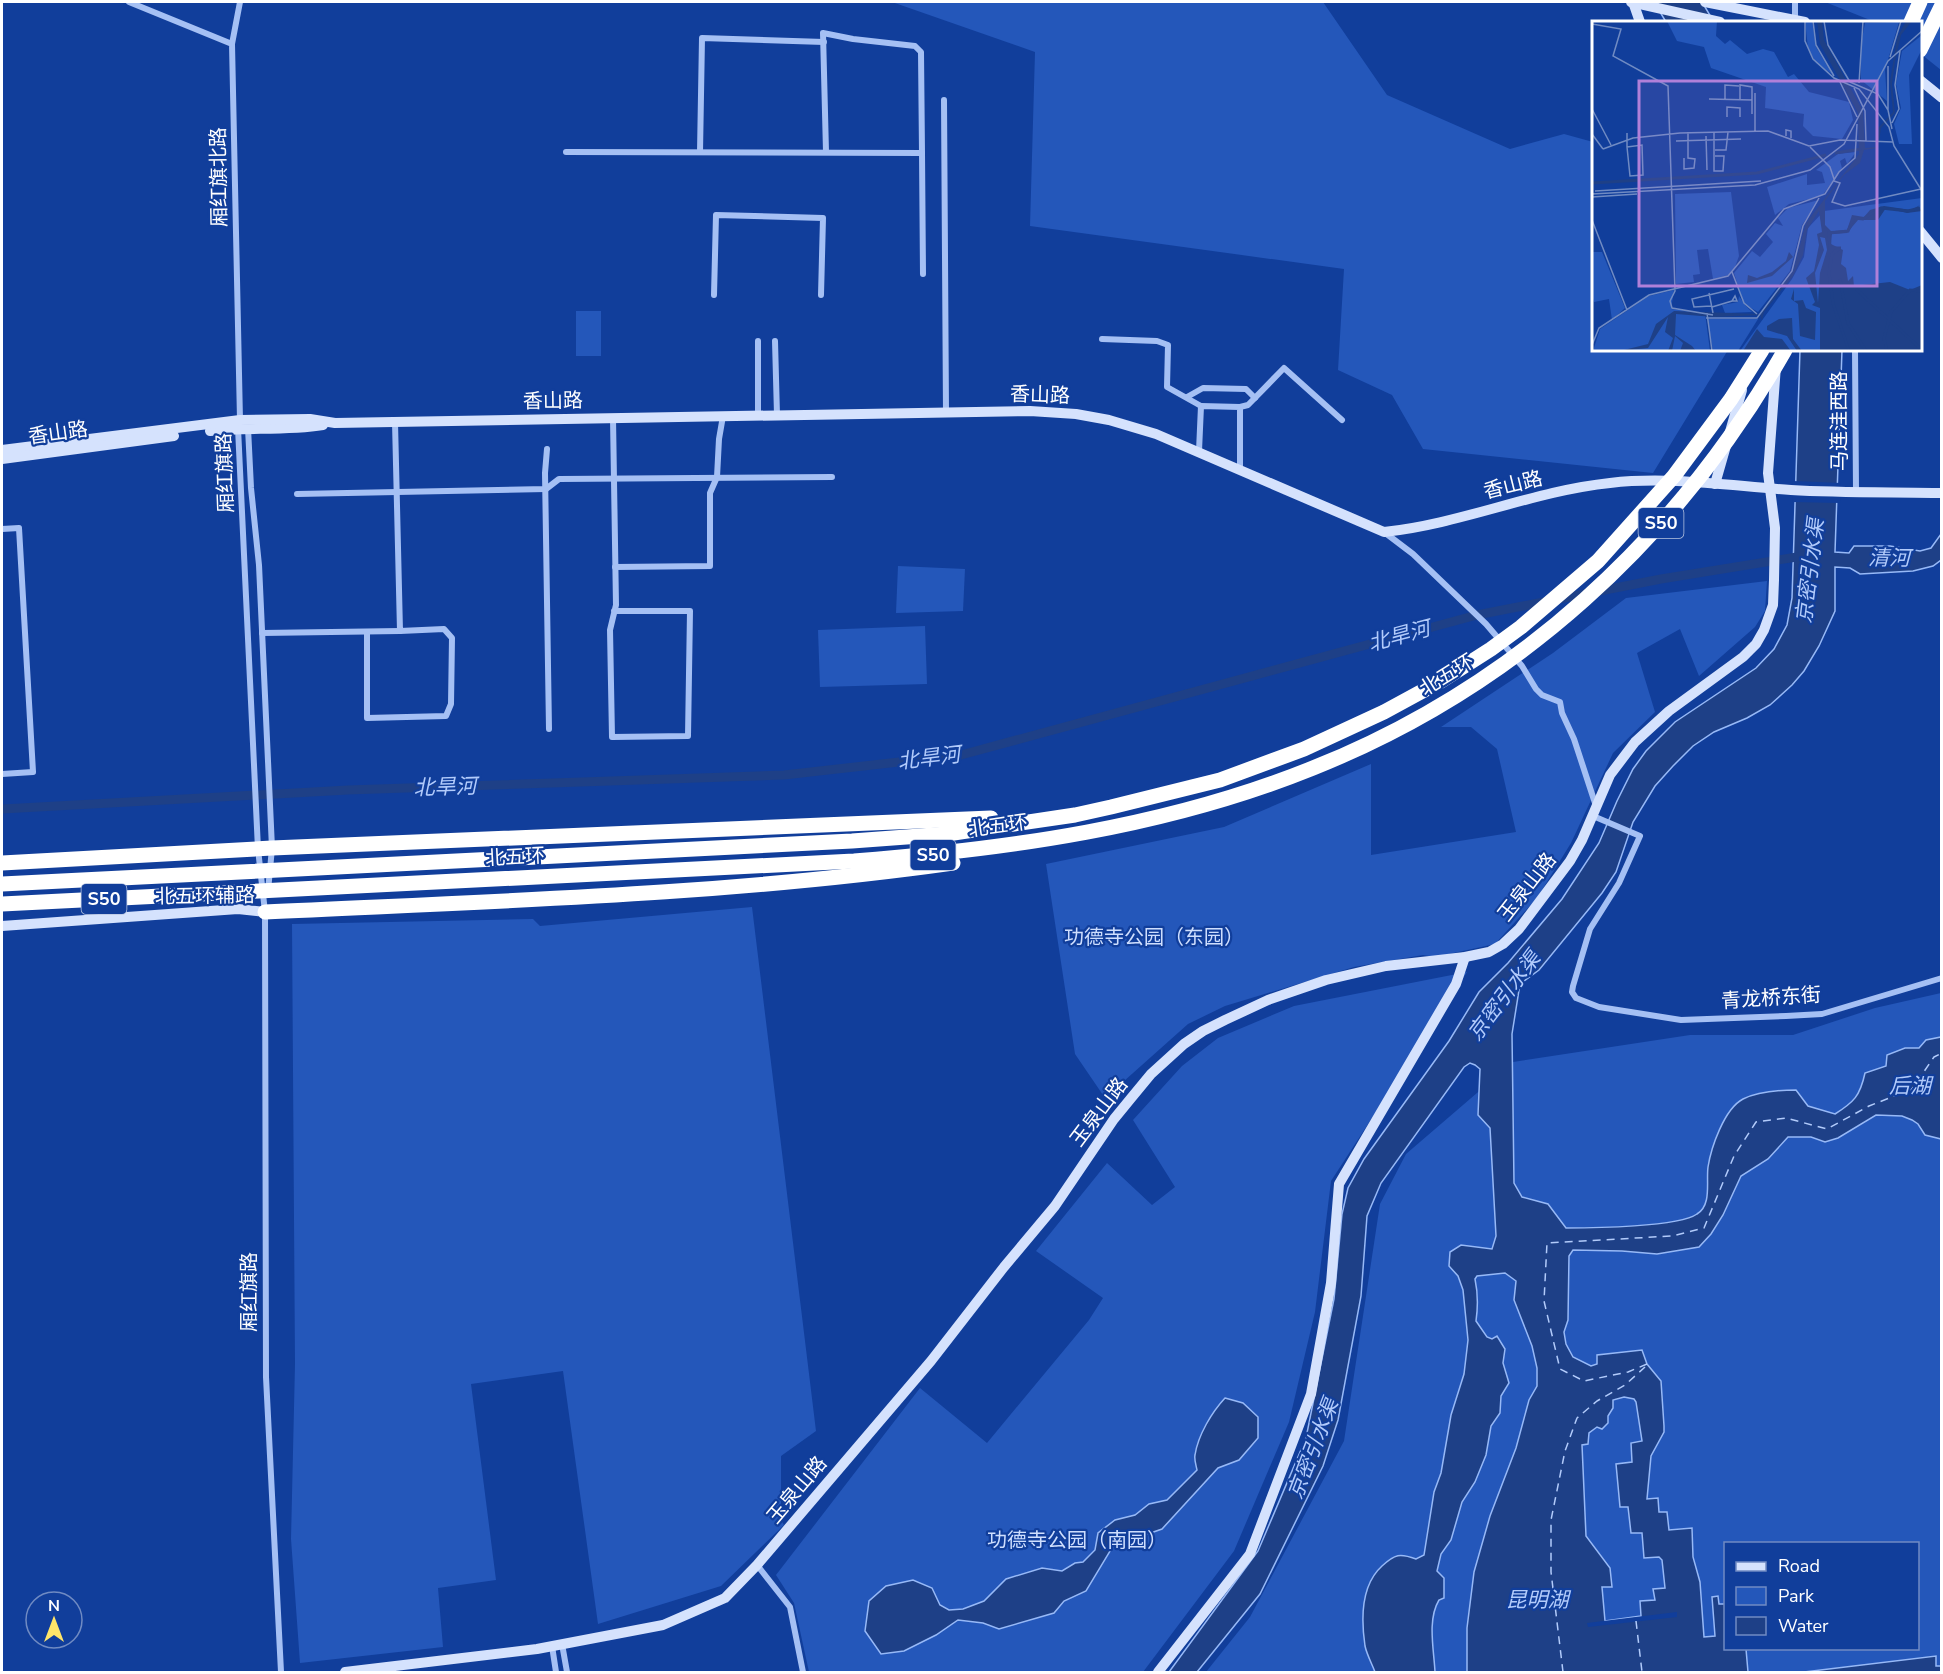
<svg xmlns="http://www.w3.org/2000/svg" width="1943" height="1674" font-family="'Nunito Sans','Noto Sans SC',sans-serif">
<rect width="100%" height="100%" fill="#113e9b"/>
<g fill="#2457ba" fill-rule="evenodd">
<polygon points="892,2 1323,2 1387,95 1510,149 1564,134 1593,142 1594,350 1728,350 1653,473 1423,449 1392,395 1338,370 1344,269 1030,226 1035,52"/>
<polygon points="1825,2 1941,2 1941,70 1921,54 1920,22 1875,22"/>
<rect x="576" y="311" width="25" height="45"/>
<polygon points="898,566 965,569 963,611 896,613"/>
<polygon points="1767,581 1765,611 1755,627 1699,676 1680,629 1637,653 1655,712 1613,753 1571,843 1537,898 1495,944 1435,957 1423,955 1354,967 1225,1006 1188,1024 1105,1098 1075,1054 1046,864 1224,827 1371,764 1371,855 1516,832 1497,749 1471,727 1441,727 1553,653 1626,598"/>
<polygon points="925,626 927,684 820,687 818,630"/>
<polygon points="752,907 816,1431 781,1456 781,1520 784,1525 721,1586 598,1624 563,1371 471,1384 496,1580 438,1588 443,1647 300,1663 291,1539 295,1364 292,924 533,919 540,926"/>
<polygon points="1467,972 1331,1181 1315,1312 1289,1422 1234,1551 1143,1672 809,1672 794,1603 776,1575 920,1388 987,1443 1089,1320 1103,1298 1036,1251 1107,1163 1152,1205 1175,1187 1133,1120 1182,1066 1218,1038 1294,1006"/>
<path d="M 1941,993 L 1941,1672 L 1206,1672 L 1250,1617 L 1344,1441 L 1380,1204 L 1406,1154 L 1513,1062 L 1690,1035 L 1793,1035 L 1875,1008 ZM 1726,1544 L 1918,1544 L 1918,1648 L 1726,1648 Z"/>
</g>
<g fill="#1e4087" stroke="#97b9f7" stroke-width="1.5" fill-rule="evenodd">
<polygon points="1654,2 1702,2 1714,22 1666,22"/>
<path d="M 1800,350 L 1842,350 L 1835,552 L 1849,553 L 1854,546 L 1890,546 L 1920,551 L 1931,548 L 1941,534 L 1941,560 L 1933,566 L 1913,571 L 1860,574 L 1850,568 L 1835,567 L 1835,611 L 1819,646 L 1804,671 L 1792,685 L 1770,705 L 1747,718 L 1714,732 L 1693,746 L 1673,766 L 1655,786 L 1633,822 L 1616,872 L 1602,893 L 1539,970 L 1520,984 L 1512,1034 L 1514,1183 L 1522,1197 L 1548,1204 L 1566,1228 C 1591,1228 1679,1227 1697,1214 C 1712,1205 1706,1182 1708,1167 C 1711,1148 1724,1109 1743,1099 C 1759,1091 1779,1090 1796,1090 L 1808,1106 L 1835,1114 C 1854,1102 1860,1096 1865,1073 L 1886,1066 L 1887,1055 L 1905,1048 L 1919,1048 L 1926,1040 L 1941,1037 L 1941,1139 L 1925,1135 L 1918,1124 L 1912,1120 L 1902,1116 L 1876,1115 L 1838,1138 L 1825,1142 L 1811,1137 L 1788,1137 L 1768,1159 L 1741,1176 L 1723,1215 L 1711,1234 L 1699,1247 L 1657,1254 L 1622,1251 L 1573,1250 L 1569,1256 L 1568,1320 L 1564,1332 L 1566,1344 L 1573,1357 L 1591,1366 L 1597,1364 L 1597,1355 L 1642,1350 L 1647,1364 L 1661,1381 L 1664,1426 L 1664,1432 L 1651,1456 L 1647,1499 L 1658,1498 L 1659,1512 L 1667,1512 L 1669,1530 L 1692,1528 L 1693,1557 L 1700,1582 L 1704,1637 L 1715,1636 L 1712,1597 L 1718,1596 L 1719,1604 L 1725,1604 L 1726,1648 L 1746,1649 L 1748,1672 L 1467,1672 L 1467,1628 L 1474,1572 L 1490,1516 L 1516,1448 L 1529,1400 L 1537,1386 L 1537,1368 L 1532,1346 L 1514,1300 L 1516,1281 L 1505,1273 L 1477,1276 L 1475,1279 C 1478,1293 1478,1307 1476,1321 L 1487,1337 L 1492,1339 L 1497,1336 L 1505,1349 L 1503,1363 L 1509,1383 L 1501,1396 L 1500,1413 L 1491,1426 L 1486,1455 L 1475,1482 L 1462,1502 L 1451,1540 L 1441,1554 L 1437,1571 L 1444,1578 L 1444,1598 L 1439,1600 C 1427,1620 1434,1650 1435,1672 L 1375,1672 C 1372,1664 1367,1655 1365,1646 C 1361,1619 1361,1585 1382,1566 C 1395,1554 1400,1553 1416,1559 L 1424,1555 L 1434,1492 L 1441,1473 L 1451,1415 L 1464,1374 L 1468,1340 L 1463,1290 L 1458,1276 L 1449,1266 L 1450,1252 L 1461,1245 L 1492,1249 L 1496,1236 L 1490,1128 L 1478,1115 L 1480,1069 L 1475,1065 L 1470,1063 L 1464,1067 L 1381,1183 L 1367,1216 L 1361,1296 L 1338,1420 L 1323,1466 L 1260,1594 L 1197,1672 L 1169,1672 L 1258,1551 L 1306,1438 L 1334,1299 L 1342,1214 L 1348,1188 L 1364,1159 L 1449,1041 L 1479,992 L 1508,963 L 1562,899 L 1599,843 L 1617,801 L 1633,769 L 1646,751 L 1675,722 L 1756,668 L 1774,649 L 1787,625 L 1792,598 ZM 1624,1397 L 1634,1399 L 1636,1402 L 1642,1441 L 1631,1443 L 1632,1462 L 1616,1464 L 1620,1507 L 1628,1507 L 1631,1533 L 1642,1533 L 1644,1558 L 1659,1557 L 1662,1560 L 1665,1588 L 1653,1589 L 1655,1600 L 1640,1601 L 1641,1616 L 1605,1621 L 1602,1587 L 1612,1587 L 1610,1568 L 1586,1536 L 1582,1445 L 1588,1444 L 1589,1433 L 1597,1427 L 1602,1429 L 1608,1423 L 1608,1416 L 1613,1408 L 1613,1400 Z"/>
<path d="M 1225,1398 L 1243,1403 L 1258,1417 L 1258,1438 L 1239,1460 L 1218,1468 L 1162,1529 L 1113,1546 L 1086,1591 L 1064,1601 L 1054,1613 L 999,1629 L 983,1623 L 958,1620 L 936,1635 L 904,1651 L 881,1654 L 865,1631 L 869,1601 L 886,1586 L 913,1580 L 932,1588 L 940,1605 L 949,1610 L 963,1609 L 984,1601 L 1006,1579 L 1042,1568 L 1062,1571 L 1075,1563 L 1083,1562 L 1095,1550 L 1098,1533 L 1115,1520 L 1135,1515 L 1149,1504 L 1167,1500 L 1197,1470 C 1196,1465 1194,1459 1195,1455 C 1198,1435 1212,1412 1225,1398 Z"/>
<polygon points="1936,1656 1936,1666 1942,1666 1941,1672 1804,1672"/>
</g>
<g fill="#113e9b">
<polygon points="1793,481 1841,483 1840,503 1792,502"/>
<polygon points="1677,1612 1677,1617 1588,1627 1587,1623"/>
</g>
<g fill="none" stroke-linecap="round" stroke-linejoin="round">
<polyline stroke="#1e4087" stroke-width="9" points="2,809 348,790 784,775 961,755 1477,615 1661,579 1803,556"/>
<g stroke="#b2cbfb" stroke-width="1.5" stroke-dasharray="8 6" stroke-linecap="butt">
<polyline points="1647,1364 1628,1372 1584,1381 1560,1369 1544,1301 1547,1243 1672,1236 1704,1228 1734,1156 1756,1122 1786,1118 1827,1129 1869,1106 1912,1089 1934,1057 1942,1053"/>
<polyline points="1636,1621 1642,1672"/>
<polyline points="1563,1672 1551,1572 1551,1520 1565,1451 1577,1418 1597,1401 1625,1385 1645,1367"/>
</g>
<g stroke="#a5c0f4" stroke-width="6">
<polyline points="129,2 232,44 240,420 238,428 258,849 265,912 266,1377 281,1672"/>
<polyline points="1795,2 1795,20"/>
<polyline points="232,44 240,2"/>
<polyline points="944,100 946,413"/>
<polyline points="566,152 922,153 923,274"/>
<polyline points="700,152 702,38 824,42"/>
<polyline points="826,152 823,33 853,39 915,46 921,52 922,153"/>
<polyline points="714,295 716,215 823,218 821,295"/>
<polyline points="1102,339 1157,341 1168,345 1167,387 1201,406"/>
<polyline points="775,341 777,415"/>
<polyline points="1855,350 1856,491"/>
<polyline points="1187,397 1203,388 1246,389 1255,398"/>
<polyline points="1240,407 1248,405 1284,368 1342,420"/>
<polyline points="758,416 758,341"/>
<polyline points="613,418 616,605 610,630 612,737 688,736 690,611 614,611"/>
<polyline points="248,428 251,488 259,565 272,848 268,891"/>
<polyline points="547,449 545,473 549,729"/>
<polyline points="1199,451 1201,406 1240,407 1240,469"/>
<polyline points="297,494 546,489 559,479 832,477"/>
<polyline points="2,529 19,528 33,772 2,774"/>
<polyline points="1384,532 1413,554 1486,624 1522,666 1536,689 1542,695 1560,702 1562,713 1574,739 1595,803"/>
<polyline points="615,567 710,566 710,493 717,477 719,439 723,416"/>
<polyline points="367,632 367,718 446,716 451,704 452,638 444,629 400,631 395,422"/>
<polyline points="262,633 400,631"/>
<polyline points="1593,816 1640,836 1619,883 1590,929 1573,986 1572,992 1576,998 1599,1007 1681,1020 1786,1016 1822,1014 1942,978"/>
<polyline points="757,1565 790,1607 803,1672"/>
<polyline points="562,1644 567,1672"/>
<polyline points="552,1646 556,1672"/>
</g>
<g stroke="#d5e2fd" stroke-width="10">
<polyline points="1631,2 1720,22"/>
<polyline points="1633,2 1640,22"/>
<polyline points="1705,2 1805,22"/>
<polyline points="1920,80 1942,98"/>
<polyline points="1920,231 1942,258"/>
<path d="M 210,431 C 247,427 286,431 323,425"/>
<path d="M 2,450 L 240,420 L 310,419 L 335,423 L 1030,411 L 1076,414 L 1109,420 L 1156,434 L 1384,532 C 1461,524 1533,491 1610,483 C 1670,476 1731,486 1791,490 C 1841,493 1892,492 1942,493"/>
<polyline points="2,459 174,436"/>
<polyline points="1715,484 1742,390"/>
<polyline points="2,926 238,909 265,912"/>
<polyline points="345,1672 537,1649 663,1625 725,1598 757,1565 931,1361 1004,1267 1055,1206 1114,1119 1132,1097 1151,1074 1184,1044 1203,1031 1225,1020 1268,1000 1326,980 1386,966 1465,957 1489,952 1503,944 1519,929 1570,861 1582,840 1610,775 1635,742 1669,711 1743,657 1756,644 1764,630 1773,605 1774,580 1775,528 1768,473 1776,366"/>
<polyline points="1158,1672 1250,1554 1311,1394 1331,1283 1339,1184 1456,984 1465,957"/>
</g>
<g stroke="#fff" stroke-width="15">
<polyline points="1911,22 1920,2"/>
<polyline points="1920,50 1942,5"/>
<polyline points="2,863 272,848 991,818"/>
<polyline points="2,884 852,841 947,834 1075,815 1111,807 1220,780 1304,749 1384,712 1441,681 1491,649 1521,627 1598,561 1674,476 1731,399 1762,350"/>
<path d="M 2,904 L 854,861 C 1009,849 1167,827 1313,768 C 1516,687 1677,539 1785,350"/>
<path d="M 265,912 C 495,901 726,895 953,863"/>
</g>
</g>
<g text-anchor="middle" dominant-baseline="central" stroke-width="4.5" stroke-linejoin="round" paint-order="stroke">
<g fill="#113e9b" stroke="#b8c5e1" stroke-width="1.5">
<rect x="1638.5" y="508" width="45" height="30" rx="4.5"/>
<rect x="910.5" y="840" width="45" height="30" rx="4.5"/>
<rect x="81.5" y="884" width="45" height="30" rx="4.5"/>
</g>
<g font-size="18" font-weight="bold" fill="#fff">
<text x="1661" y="523">S50</text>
<text x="933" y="855">S50</text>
<text x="104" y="899">S50</text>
</g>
<g font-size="20" fill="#fff" stroke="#113e9b">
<text transform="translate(219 177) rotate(-91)">厢红旗北路</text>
<text transform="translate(1040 395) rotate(2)">香山路</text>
<text transform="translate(553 401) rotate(-1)">香山路</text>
<text transform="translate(1839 421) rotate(-90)">马连洼西路</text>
<text transform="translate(58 433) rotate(-8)">香山路</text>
<text transform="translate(225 473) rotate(-92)">厢红旗路</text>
<text transform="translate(1513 485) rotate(-14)">香山路</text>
<text transform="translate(1447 675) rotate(-32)">北五环</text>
<text transform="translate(998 826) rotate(-8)">北五环</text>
<text transform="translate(515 857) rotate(-3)">北五环</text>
<text transform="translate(1527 887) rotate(-52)">玉泉山路</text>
<text transform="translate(205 896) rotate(-1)">北五环辅路</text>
<text transform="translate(1771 998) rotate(-4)">青龙桥东街</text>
<text transform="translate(1099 1112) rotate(-53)">玉泉山路</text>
<text transform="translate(249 1292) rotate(-90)">厢红旗路</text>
<text transform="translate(797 1490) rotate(-50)">玉泉山路</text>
</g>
<g font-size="20" fill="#cedefe" stroke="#113e9b">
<text x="1154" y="937">功德寺公园（东园）</text>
<text x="1077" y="1540">功德寺公园（南园）</text>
</g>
<g font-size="21" font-style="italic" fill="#b2cbfb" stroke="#113e9b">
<text transform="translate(1889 558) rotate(1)">清河</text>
<text transform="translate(1810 571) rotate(-83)">京密引水渠</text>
<text transform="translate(1399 636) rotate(-15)">北旱河</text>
<text transform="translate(929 758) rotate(-7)">北旱河</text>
<text transform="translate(445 787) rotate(-2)">北旱河</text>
<text transform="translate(1504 996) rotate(-53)">京密引水渠</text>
<text x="1910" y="1086">后湖</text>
<text transform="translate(1313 1449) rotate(-69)">京密引水渠</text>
<text x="1537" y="1600">昆明湖</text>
</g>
</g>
<g transform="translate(1592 21)">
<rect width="330" height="330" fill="#113e9b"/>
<path d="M 75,0 L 125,0 L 124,15 L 133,23 L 138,19 L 155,33 L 171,28 L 182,31 L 196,56 L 202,53 L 217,71 L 257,81 L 261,99 L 250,118 L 221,115 L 211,105 L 212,93 L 173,87 L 174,66 L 119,47 L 112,26 L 85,20 ZM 213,0 L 220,0 L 224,26 L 240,53 L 224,42 L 216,27 ZM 307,1 L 293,49 L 295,80 L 269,59 L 269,23 L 273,2 ZM 330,14 L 330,28 L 317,54 L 320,123 L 307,123 L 302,103 L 309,87 L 304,63 L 310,30 ZM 264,131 L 255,143 L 253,137 L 248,140 L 250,147 L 230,175 L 197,183 L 183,194 L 175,166 L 215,153 L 215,164 L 233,162 L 230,151 L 224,149 L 246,133 ZM 139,171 L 147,235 L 143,246 L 136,254 L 121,258 L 116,228 L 105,229 L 108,253 L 101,254 L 102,261 L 84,263 L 83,173 ZM 330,177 L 330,330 L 148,330 L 200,258 L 212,236 L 216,207 L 232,190 ZM 227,179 L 210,204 L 198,250 L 166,291 L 152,283 L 160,291 L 133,292 L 130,284 L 146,281 L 147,275 L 151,281 L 142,252 L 160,230 L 168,236 L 181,221 L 174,213 L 183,202 L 191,205 L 186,197 L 196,187 ZM 0,231 L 10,231 L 33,287 L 20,299 L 17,278 L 2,281 L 0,274 ZM 82,269 L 79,288 L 113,292 L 118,330 L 1,330 L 8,308 L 57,275 ZM 115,298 L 166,298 L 146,330 L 121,330 Z" fill="#2457ba"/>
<path d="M 225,0 L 230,0 L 232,19 L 271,90 L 273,127 L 285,126 L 287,106 L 301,91 L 298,61 L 305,17 L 314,0 L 320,0 L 309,14 L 303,40 L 300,63 L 303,92 L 289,107 L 286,127 L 272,129 L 268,142 L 252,154 L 233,180 L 233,204 L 239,210 L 255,209 L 260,194 L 272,196 L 278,189 L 292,185 L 319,189 L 330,183 L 326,185 L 330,190 L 315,192 L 294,187 L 286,199 L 266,199 L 255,212 L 240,213 L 239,223 L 251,229 L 249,243 L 254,247 L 256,260 L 261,255 L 262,265 L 298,261 L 318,269 L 330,264 L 330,330 L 228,330 L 228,287 L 220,284 L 223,281 L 214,257 L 222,250 L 227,224 L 225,213 L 230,211 L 227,190 L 215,209 L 211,234 L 201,255 L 172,291 L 170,299 L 168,294 L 122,296 L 84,293 L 83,314 L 100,325 L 104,330 L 88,330 L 91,322 L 83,315 L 80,330 L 76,330 L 81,317 L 73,311 L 76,296 L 56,327 L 28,330 L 56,323 L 64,303 L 82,290 L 168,293 L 201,250 L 214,202 L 267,133 L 266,92 L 228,23 ZM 228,216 L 233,217 L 235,229 L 228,252 L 226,282 L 223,252 L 232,229 ZM 197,231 L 201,236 L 180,255 L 155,262 L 156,254 L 165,257 L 180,251 L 194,240 ZM 202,268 L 202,280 L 211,279 L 214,287 L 224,291 L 223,319 L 208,315 L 206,283 L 199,278 ZM 200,297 L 201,318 L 210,330 L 205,330 L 195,315 L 175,309 L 175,305 L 187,298 ZM 165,308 L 172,316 L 190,318 L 199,330 L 151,330 Z" fill="#1e4087" fill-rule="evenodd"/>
<path fill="none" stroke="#1e4087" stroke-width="3" d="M 243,132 L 269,128M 0,162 L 165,152 L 234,134M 248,227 L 240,233 L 237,252 L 241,282 L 257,330M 249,227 L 238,227 L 237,212 L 256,210 L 262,197 L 271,198 L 289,187 L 316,190 L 328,187M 248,258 L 256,302 L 274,330M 264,268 L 330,329M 295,330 L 292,317 L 299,291 L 318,269 L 330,270"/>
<path fill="none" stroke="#708bc3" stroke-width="1.5" d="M 213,0 L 213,20 L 221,38 L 242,57 L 267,68 L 297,106 L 302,125 L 330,170M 221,0 L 224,24 L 242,55M 232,0 L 236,24 L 258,61M 0,3 L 29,8 L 21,35 L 76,65 L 83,270 L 78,280 L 80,287 L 121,294M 298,36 L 309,0M 247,59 L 265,96M 258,61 L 286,73 L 296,89 L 300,108M 267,62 L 271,0M 262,67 L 273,90 L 274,120M 163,72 L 163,110M 117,78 L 160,79 L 160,93M 133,78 L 133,64 L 147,65M 148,78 L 148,64 L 160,66 L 160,79M 0,88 L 19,124M 296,89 L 296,45M 135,96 L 135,86 L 148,87 L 148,96M 300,102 L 307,88 L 303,64 L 308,30M 122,111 L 122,150 L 131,150 L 132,135 L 123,135M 35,112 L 35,126 L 38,155 L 51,154 L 50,124 L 35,126M 0,113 L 11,128M 114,115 L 115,149M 194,115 L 194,109 L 199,110 L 199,117M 84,120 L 149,118M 218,126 L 238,146 L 242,158M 11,128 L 41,117 L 88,112 L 176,110 L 217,125 L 248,119 L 301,121M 123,129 L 134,129 L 136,111M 92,137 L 92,148 L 102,147 L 103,138 L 96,137 L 96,111M 242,160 L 248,162 L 240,181 L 253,185 L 329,168M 3,170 L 169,160M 0,173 L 163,164 L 218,149 L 252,123 L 296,40 L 330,10M 0,176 L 45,173M 0,199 L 35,289M 140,251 L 152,282 L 165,293M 117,272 L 121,292M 119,285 L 102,286 L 100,278 L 142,268M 120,286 L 140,280 L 143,275 L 145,280 L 140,280M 115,292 L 120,330M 114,297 L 165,297 L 200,250 L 211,205 L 227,177M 0,324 L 7,307 L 57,274 L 136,255 L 192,188 L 233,173 L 247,151 L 263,137 L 265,103"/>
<path fill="#b080d9" fill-opacity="0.15" stroke="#b080d9" stroke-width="3" d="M 47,60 L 285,60 L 285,265 L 47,265 Z"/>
<rect width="330" height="330" fill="none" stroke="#fff" stroke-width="3"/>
</g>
<rect width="1943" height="1674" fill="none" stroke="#ffffff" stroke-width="6"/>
<rect x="1724" y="1542" width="195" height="108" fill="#113e9b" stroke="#708bc3" stroke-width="1.5"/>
<rect x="1736" y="1562" width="30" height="9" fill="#d5e2fd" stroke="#708bc3" stroke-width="1.5"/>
<text x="1778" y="1572" font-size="18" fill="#ffffff">Road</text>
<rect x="1736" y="1587" width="30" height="18" fill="#2457ba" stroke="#708bc3" stroke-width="1.5"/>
<text x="1778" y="1602" font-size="18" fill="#ffffff">Park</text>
<rect x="1736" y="1617" width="30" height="18" fill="#1e4087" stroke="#708bc3" stroke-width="1.5"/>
<text x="1778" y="1632" font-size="18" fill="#ffffff">Water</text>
<g transform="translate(54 1620)"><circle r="28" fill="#113e9b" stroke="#708bc3" stroke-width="1.5"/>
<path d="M0-4.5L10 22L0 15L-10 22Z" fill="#ffe569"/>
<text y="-9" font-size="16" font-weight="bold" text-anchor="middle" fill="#ffffff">N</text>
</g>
</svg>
